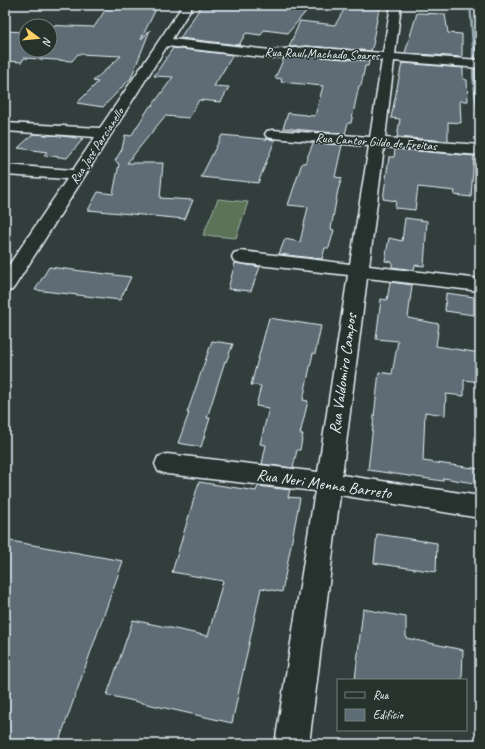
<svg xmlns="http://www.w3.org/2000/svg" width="485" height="749" font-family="Caveat,sans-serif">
<rect width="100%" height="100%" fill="#313e3b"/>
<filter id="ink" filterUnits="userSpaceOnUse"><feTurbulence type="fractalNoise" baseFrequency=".025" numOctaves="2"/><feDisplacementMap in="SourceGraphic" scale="8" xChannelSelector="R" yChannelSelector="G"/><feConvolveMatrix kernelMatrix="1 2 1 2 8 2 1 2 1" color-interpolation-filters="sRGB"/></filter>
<g filter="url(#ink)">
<polygon fill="#5c7358" stroke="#a2b2a8" points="218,199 248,202 236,238 203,235"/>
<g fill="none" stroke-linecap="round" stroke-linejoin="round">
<polygon fill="#99acb4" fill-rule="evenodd" points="469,5 471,5 476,50 476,77 480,109 480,125 478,124 472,77 472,50"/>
</g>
<g fill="#5e6c75" stroke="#e8f1f8">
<polygon points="202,5 300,5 298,8 308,9 288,33 264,30 261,35 246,33 239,45 180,38"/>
<polygon points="347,5 381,5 378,14 373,40 374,41 371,51 307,46 289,47 300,21 335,25"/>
<polygon points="108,6 157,7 141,39 150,30 131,78 103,107 77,103 98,82 93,81 121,56 78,54 72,61 24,58 22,62 5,61 5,31 26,32 26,50 50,50 50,26 42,25 94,27"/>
<polygon points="417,13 445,14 448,33 462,34 462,57 405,53"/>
<polygon points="173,48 233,55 214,86 229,87 221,102 199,100 189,118 165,116 127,163 163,163 160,198 193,200 185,219 88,210 98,192 113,194 119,164 115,161 122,149 125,135 131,136 150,106 152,106 173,77 154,76"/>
<polygon points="307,56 369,61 368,66 365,66 361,86 359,86 351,123 348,123 345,134 283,128 288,113 315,116 323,86 281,82 282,79 275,78 284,58"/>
<polygon points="402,63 463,68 463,79 467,80 468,101 460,101 461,123 448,122 448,141 397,137 400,119 391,118"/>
<polygon points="33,134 63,136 83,139 67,158 44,155 47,152 18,148"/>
<polygon points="222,135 275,140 258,183 201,177"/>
<polygon points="313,143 342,145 335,177 342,178 338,190 331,229 334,230 329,248 325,248 322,259 279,254 285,239 300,242 308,207 288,205 302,163 305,163"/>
<polygon points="395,149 474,156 471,197 454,195 455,191 418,187 415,210 395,208 396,201 383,199 389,157 394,157"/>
<polygon points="405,218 427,221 424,266 415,265 414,270 392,267 392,262 385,261 389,238 402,241"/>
<polygon points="235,263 260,267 251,291 228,289"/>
<polygon points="49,267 131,277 120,300 35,290"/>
<polygon points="390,282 412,285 408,318 439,324 436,346 480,353 480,382 464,380 464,396 446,394 445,415 425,412 423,461 480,469 480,484 443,478 443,481 368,470 379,372 392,374 398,341 376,339 381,299 387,300"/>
<polygon points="446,293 474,297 474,315 445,311"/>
<polygon points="269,318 321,326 315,354 313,353 303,400 308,401 300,434 303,434 300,450 297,450 293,468 262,464 266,445 260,444 269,408 256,406 261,386 251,385"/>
<polygon points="212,341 233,344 226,362 225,361 207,418 210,418 201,447 178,443 189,413 187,413"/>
<polygon points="199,482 256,491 258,486 290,490 288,497 300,498 282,592 261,588 232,723 107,695 133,620 208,636 223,581 172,572"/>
<polygon points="377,534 437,543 436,572 374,563"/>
<polygon points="5,540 123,561 58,744 5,744"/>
<polygon points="363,609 406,617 406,638 463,650 462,680 355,680"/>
</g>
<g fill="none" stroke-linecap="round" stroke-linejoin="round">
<defs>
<polygon id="minor" points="183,5 193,5 172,39 270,50 307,47 383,53 391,5 401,5 395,54 480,60 480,68 394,61 385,138 480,145 480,155 384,147 369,266 480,279 480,291 367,278 342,475 480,496 480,518 340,495 309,744 275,744 315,491 167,474 158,471 155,464 158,457 167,454 318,472 348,275 241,263 234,261 232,257 234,253 241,251 350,264 369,146 272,138 267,137 265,134 267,131 272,130 370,137 382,60 307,55 270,58 167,46 15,286 12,290 5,292 5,271 67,179 5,175 5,165 73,170 95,137 5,131 5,123 100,128"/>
</defs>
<use href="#minor" stroke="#e8f1f8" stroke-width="3"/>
<use href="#minor" fill="#26332d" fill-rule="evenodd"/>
</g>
</g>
<g text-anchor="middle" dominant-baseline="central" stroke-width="3" stroke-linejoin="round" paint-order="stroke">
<g font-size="13" fill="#e8f1f8" stroke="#26332d">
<text transform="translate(322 54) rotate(2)">Rua Raul Machado Soares</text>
<text transform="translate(376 142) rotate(4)">Rua Cantor Gildo de Freitas</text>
<text transform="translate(97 146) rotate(-57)">Rua José Parcianello</text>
</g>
<g font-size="16" fill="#e8f1f8" stroke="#26332d">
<text transform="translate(343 374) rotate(-82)">Rua Valdomiro Campos</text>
<text transform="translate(324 484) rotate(8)">Rua Neri Menna Barreto</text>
</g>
</g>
<rect width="485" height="749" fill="none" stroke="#26332d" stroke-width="20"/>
<rect x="10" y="10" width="465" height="729" fill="none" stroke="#e8f1f8" stroke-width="1.5" filter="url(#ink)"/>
<rect x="337" y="679" width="130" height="52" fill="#26332d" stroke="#747f7e"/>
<rect x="345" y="692" width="20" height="6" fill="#26332d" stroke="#747f7e"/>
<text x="373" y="699" font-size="12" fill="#e8f1f8">Rua</text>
<rect x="345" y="709" width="20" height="12" fill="#5e6c75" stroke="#747f7e"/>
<text x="373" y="719" font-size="12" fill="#e8f1f8">Edifício</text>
<g transform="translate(38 38) rotate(106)"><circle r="19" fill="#26332d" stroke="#747f7e"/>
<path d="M0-3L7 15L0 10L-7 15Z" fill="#ffd166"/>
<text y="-6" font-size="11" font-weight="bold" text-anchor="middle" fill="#e8f1f8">N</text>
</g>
</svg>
